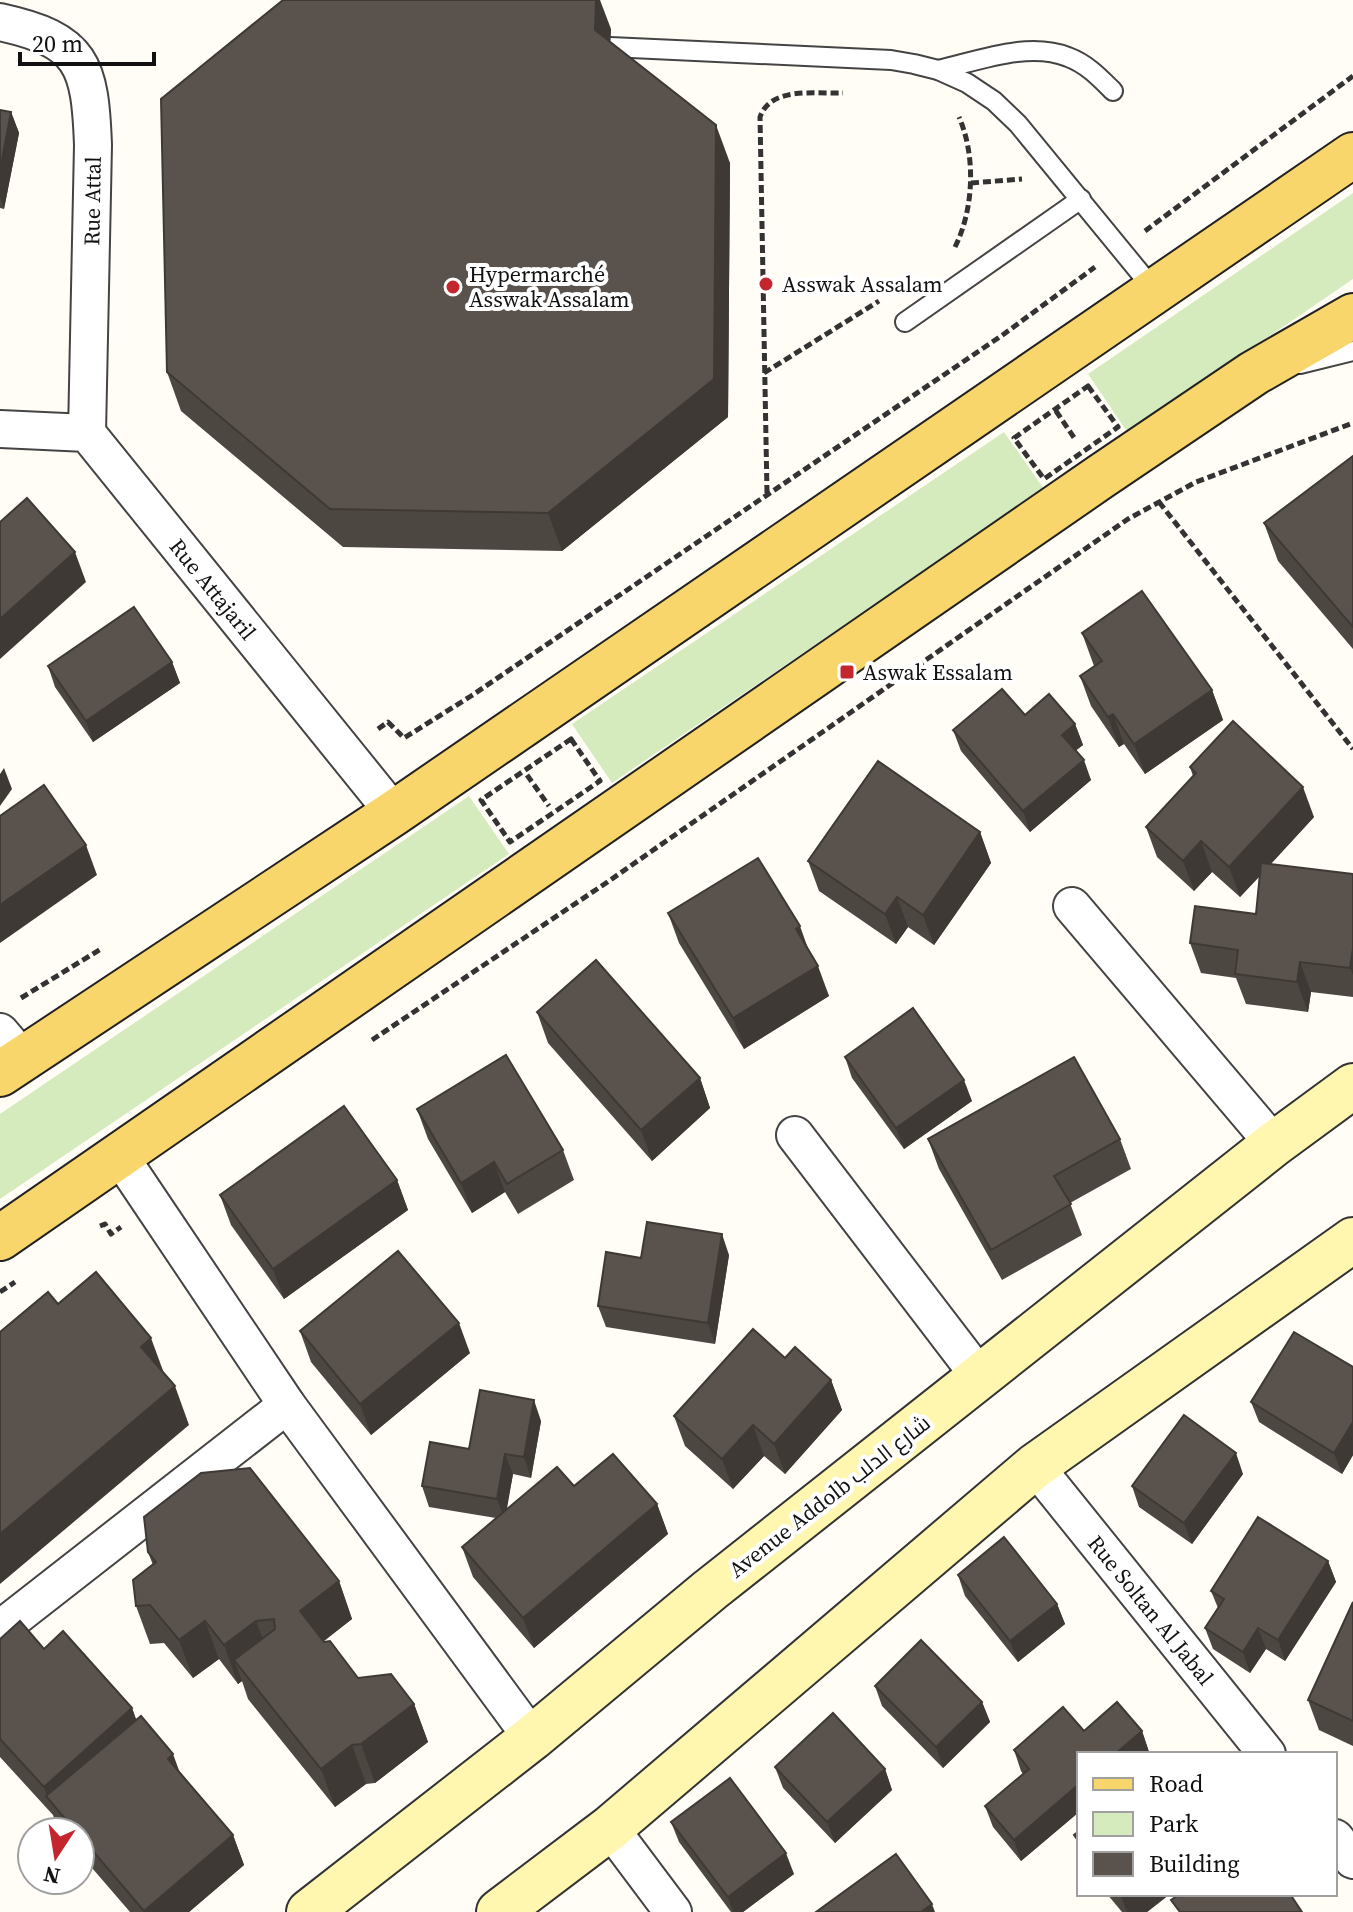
<svg xmlns="http://www.w3.org/2000/svg" width="1353" height="1912" font-family="'Source Serif 4',Cairo,serif">
<rect width="100%" height="100%" fill="#fffdf5"/>
<g fill="#d5ebbd">
<polygon points="1353,193 1353,279 1128,433 1088,374"/>
<polygon points="1004,432 1044,489 612,783 572,724"/>
<polygon points="469,796 509,854 0,1199 0,1114"/>
</g>
<g fill="none" stroke-linecap="round" stroke-linejoin="round">
<defs>
<g id="lane">
<polyline points="610,47 891,60 914,64 938,70 967,83 994,101 1018,124 1155,291"/>
<path d="M 938,70 C 978,61 1028,41 1068,57 C 1087,64 1100,78 1113,91"/>
<polyline points="905,322 1081,199"/>
<polyline points="1300,364 1353,351"/>
</g>
<g id="street">
<path d="M 0,22 C 83,40 90,65 93,145 L 87,433"/>
<polyline points="0,429 87,433 394,813"/>
<polyline points="1072,906 1274,1144"/>
<polyline points="0,1032 23,1059"/>
<polyline points="795,1135 980,1377"/>
<polyline points="119,1155 287,1405 532,1738"/>
<polyline points="1035,1466 1267,1754"/>
<polyline points="0,1629 287,1405"/>
<polyline points="610,1828 673,1912"/>
<polyline points="1335,1838 1353,1860"/>
</g>
<g id="secondary">
<polyline points="309,1912 532,1738 710,1590 1274,1144 1353,1086"/>
<polyline points="499,1912 610,1828 1035,1466 1353,1240"/>
</g>
<g id="primary">
<polyline points="0,1074 394,813 1353,155"/>
<polyline points="0,1238 1100,477 1254,373 1353,316"/>
</g>
</defs>
<use href="#lane" stroke="#444" stroke-width="22"/>
<use href="#street" stroke="#444" stroke-width="40"/>
<use href="#secondary" stroke="#333" stroke-width="48"/>
<use href="#primary" stroke="#222" stroke-width="48"/>
<g stroke="#333" stroke-width="5" stroke-dasharray="8 4" stroke-linecap="butt">
<polyline points="971,183 1022,179"/>
<polyline points="1145,231 1353,76"/>
<path d="M 955,247 C 974,209 976,156 959,117"/>
<polyline points="764,373 879,301"/>
<polygon points="1088,386 1118,427 1044,479 1014,438"/>
<polyline points="1056,411 1075,439"/>
<path d="M 767,493 L 760,117 C 771,86 815,94 843,93"/>
<polyline points="1159,502 1353,749"/>
<polyline points="378,729 388,722 404,738 471,696 1004,334 1095,267"/>
<polygon points="571,739 600,781 510,842 481,800"/>
<polyline points="527,775 549,806"/>
<polyline points="21,998 101,949"/>
<polyline points="372,1040 606,883 1128,519 1196,482 1353,423"/>
<polyline points="100,1226 105,1224 111,1234 121,1227"/>
<polyline points="0,1292 15,1282"/>
</g>
<use href="#lane" stroke="#fff" stroke-width="18"/>
<use href="#street" stroke="#fff" stroke-width="36"/>
<use href="#secondary" stroke="#fff6b0" stroke-width="44"/>
<use href="#primary" stroke="#f9d66b" stroke-width="44"/>
</g>
<g fill="#4d4742">
<polygon points="611,29 610,42 730,163 728,417 562,551 343,547 181,411 167,372"/>
<polygon points="0,110 11,112 19,133 4,209 0,208"/>
<polygon points="1353,456 1353,649 1278,561 1264,523"/>
<polygon points="1082,633 1212,690 1223,720 1145,774 1124,744 1119,747 1091,706 1080,676 1094,666"/>
<polygon points="172,662 180,683 93,742 55,687 48,666"/>
<polygon points="1025,715 1075,724 1083,745 1076,750 1091,780 1030,832 961,751 953,730"/>
<polygon points="1190,767 1314,817 1271,864 1353,874 1353,997 1311,992 1308,1012 1246,1004 1236,978 1201,973 1190,943 1256,914 1260,876 1240,897 1212,872 1194,891 1157,857 1146,827 1193,776"/>
<polygon points="980,832 991,863 934,945 908,927 896,944 819,891 808,861"/>
<polygon points="668,913 809,951 829,996 744,1049 679,943"/>
<polygon points="537,1012 700,1078 710,1108 652,1161 548,1043"/>
<polygon points="845,1057 972,1101 904,1149 852,1078"/>
<polygon points="417,1109 563,1150 574,1180 518,1214 505,1192 472,1213 428,1139"/>
<polygon points="928,1139 1120,1139 1131,1169 1070,1203 1082,1235 1002,1280 939,1169"/>
<polygon points="397,1180 408,1210 284,1299 231,1225 220,1195"/>
<polygon points="729,1255 715,1344 606,1327 598,1306 641,1258"/>
<polygon points="300,1331 470,1353 371,1435 311,1362"/>
<polygon points="785,1358 831,1380 842,1410 785,1474 764,1456 733,1489 685,1446 674,1416"/>
<polygon points="1353,1367 1353,1455 1342,1474 1259,1422 1251,1402"/>
<polygon points="541,1421 531,1478 513,1474 506,1510 574,1486 657,1504 668,1534 534,1648 473,1577 462,1547 496,1518 429,1507 422,1486 469,1449"/>
<polygon points="1243,1474 1192,1544 1139,1507 1132,1486"/>
<polygon points="148,1552 339,1581 352,1619 323,1641 358,1678 414,1704 428,1742 375,1783 366,1784 335,1807 248,1699 242,1681 238,1684 219,1659 193,1678 164,1643 150,1644 136,1606 153,1565"/>
<polygon points="1328,1561 1336,1582 1285,1661 1266,1649 1250,1673 1213,1649 1205,1628 1218,1608 1211,1591"/>
<polygon points="958,1575 1057,1604 1065,1624 1018,1662 965,1596"/>
<polygon points="1353,1602 1353,1746 1319,1730 1308,1700"/>
<polygon points="0,1639 44,1649 132,1708 136,1720 233,1835 244,1865 189,1912 130,1912 80,1854 80,1832 61,1832 57,1827 53,1815 0,1757"/>
<polygon points="875,1686 982,1702 990,1722 943,1768 882,1706"/>
<polygon points="1084,1731 1142,1731 1149,1752 1147,1754 1079,1754 1079,1812 1021,1861 993,1827 985,1806 1023,1774 1021,1771 1014,1750"/>
<polygon points="775,1767 885,1769 892,1790 835,1843 783,1788"/>
<polygon points="671,1822 794,1874 743,1912 731,1912 679,1842"/>
<polygon points="1107,1894 1170,1894 1147,1912 1122,1912"/>
</g>
<g fill="#3f3936">
<polygon points="596,0 600,0 611,29 609,68 595,30"/>
<polygon points="11,112 19,133 4,209 0,197 0,170"/>
<polygon points="716,125 730,163 728,417 562,551 548,513"/>
<polygon points="75,552 86,582 0,659 0,619"/>
<polygon points="172,662 180,683 93,742 86,721"/>
<polygon points="1212,690 1223,720 1145,774 1134,744"/>
<polygon points="1113,714 1124,744 1119,747 1108,717"/>
<polygon points="1075,724 1083,745 1070,755 1062,735"/>
<polygon points="1084,760 1091,780 1030,832 1023,811"/>
<polygon points="4,768 12,789 0,806 0,774"/>
<polygon points="1303,787 1314,817 1240,897 1229,867"/>
<polygon points="980,832 991,863 934,945 923,915"/>
<polygon points="1201,841 1212,872 1194,891 1183,861"/>
<polygon points="86,845 97,875 0,943 0,905"/>
<polygon points="897,897 908,927 896,944 885,914"/>
<polygon points="800,926 811,957 796,929"/>
<polygon points="1353,948 1353,975 1350,968"/>
<polygon points="1300,962 1311,992 1308,1012 1297,982"/>
<polygon points="818,966 829,996 744,1049 733,1018"/>
<polygon points="700,1078 710,1108 652,1161 641,1130"/>
<polygon points="964,1080 972,1101 904,1149 896,1128"/>
<polygon points="494,1162 505,1192 472,1213 461,1183"/>
<polygon points="397,1180 408,1210 284,1299 273,1269"/>
<polygon points="722,1234 729,1255 715,1344 708,1323"/>
<polygon points="459,1323 470,1353 371,1435 360,1404"/>
<polygon points="151,1338 165,1376 141,1347"/>
<polygon points="831,1380 842,1410 785,1474 774,1444"/>
<polygon points="175,1386 189,1425 0,1584 0,1534"/>
<polygon points="534,1400 541,1421 531,1478 524,1457"/>
<polygon points="1353,1422 1353,1455 1342,1474 1334,1453"/>
<polygon points="753,1425 764,1456 733,1489 722,1459"/>
<polygon points="1236,1453 1243,1474 1192,1544 1184,1523"/>
<polygon points="505,1454 513,1474 505,1520 497,1499"/>
<polygon points="657,1504 668,1534 534,1648 523,1618"/>
<polygon points="1328,1561 1336,1582 1285,1661 1278,1640"/>
<polygon points="339,1581 352,1619 314,1649 300,1611"/>
<polygon points="1057,1604 1065,1624 1018,1662 1010,1641"/>
<polygon points="205,1621 219,1659 193,1678 179,1640"/>
<polygon points="256,1621 270,1659 234,1660 242,1681 238,1684 224,1645"/>
<polygon points="1258,1628 1266,1649 1250,1673 1243,1652"/>
<polygon points="982,1702 990,1722 943,1768 936,1747"/>
<polygon points="414,1704 428,1742 375,1783 361,1744"/>
<polygon points="132,1708 143,1738 48,1799 44,1787"/>
<polygon points="1142,1731 1149,1752 1147,1754 1115,1754"/>
<polygon points="352,1745 366,1784 335,1807 321,1769"/>
<polygon points="173,1754 184,1784 168,1759"/>
<polygon points="885,1769 892,1790 835,1843 827,1822"/>
<polygon points="1079,1784 1079,1812 1021,1861 1014,1840"/>
<polygon points="233,1835 244,1865 189,1912 144,1912 144,1911"/>
<polygon points="786,1853 794,1874 743,1912 733,1912 728,1897"/>
<polygon points="1120,1894 1170,1894 1147,1912 1127,1912"/>
<polygon points="932,1904 935,1912 921,1912"/>
</g>
<g fill="#5a524d" stroke="#3f3936" stroke-width="2">
<polygon points="283,0 596,0 595,30 716,125 714,379 548,513 330,509 167,372 161,99"/>
<polygon points="0,110 11,112 0,170"/>
<polygon points="1353,456 1353,627 1264,523"/>
<polygon points="27,498 75,552 0,619 0,522"/>
<polygon points="1142,591 1212,690 1134,744 1113,714 1108,717 1080,676 1102,661 1082,633"/>
<polygon points="134,607 172,662 86,721 48,666"/>
<polygon points="1002,689 1025,715 1049,694 1075,724 1062,735 1084,760 1023,811 953,730"/>
<polygon points="1233,721 1303,787 1229,867 1201,841 1183,861 1146,827 1196,773 1190,767"/>
<polygon points="878,761 980,832 923,915 897,897 885,914 808,861"/>
<polygon points="44,785 86,845 0,905 0,816"/>
<polygon points="758,858 800,926 796,929 818,966 733,1018 668,913"/>
<polygon points="1261,863 1353,874 1353,948 1350,968 1300,962 1297,982 1235,974 1238,950 1190,943 1195,906 1256,914"/>
<polygon points="596,960 700,1078 641,1130 537,1012"/>
<polygon points="913,1008 964,1080 896,1128 845,1057"/>
<polygon points="506,1055 563,1150 507,1184 494,1162 461,1183 417,1109"/>
<polygon points="1074,1057 1120,1139 1054,1176 1071,1204 991,1250 928,1139"/>
<polygon points="344,1106 397,1180 273,1269 220,1195"/>
<polygon points="647,1222 722,1234 708,1323 598,1306 606,1252 641,1258"/>
<polygon points="398,1251 459,1323 360,1404 300,1331"/>
<polygon points="96,1272 151,1338 141,1347 175,1386 0,1534 0,1332 48,1292 58,1304"/>
<polygon points="753,1329 785,1358 795,1347 831,1380 774,1444 753,1425 722,1459 674,1416"/>
<polygon points="1294,1332 1353,1367 1353,1422 1334,1453 1251,1402"/>
<polygon points="480,1390 534,1400 524,1457 505,1454 497,1499 422,1486 430,1442 469,1449"/>
<polygon points="1184,1415 1236,1453 1184,1523 1132,1486"/>
<polygon points="613,1454 657,1504 523,1618 462,1547 557,1467 574,1486"/>
<polygon points="250,1468 339,1581 300,1611 324,1642 330,1641 358,1678 391,1674 414,1704 361,1744 352,1745 321,1769 234,1660 275,1629 274,1619 256,1621 224,1645 205,1621 179,1640 150,1605 136,1606 133,1580 156,1562 148,1552 144,1517 201,1473"/>
<polygon points="1258,1517 1328,1561 1278,1640 1258,1628 1243,1652 1205,1628 1224,1599 1211,1591"/>
<polygon points="1004,1537 1057,1604 1010,1641 958,1575"/>
<polygon points="1353,1602 1353,1721 1308,1700"/>
<polygon points="20,1621 44,1649 63,1631 132,1708 44,1787 0,1739 0,1639"/>
<polygon points="921,1640 982,1702 936,1747 875,1686"/>
<polygon points="1117,1702 1142,1731 1115,1754 1079,1754 1079,1784 1014,1840 985,1806 1029,1769 1014,1750 1063,1707 1084,1731"/>
<polygon points="833,1713 885,1769 827,1822 775,1767"/>
<polygon points="141,1716 173,1754 168,1759 233,1835 144,1911 80,1836 80,1832 76,1832 46,1796"/>
<polygon points="730,1778 786,1853 728,1897 671,1822"/>
<polygon points="1079,1831 1079,1842 1074,1835"/>
<polygon points="896,1854 932,1904 921,1912 816,1912"/>
<polygon points="1180,1894 1290,1894 1302,1912 1180,1912 1171,1900"/>
</g>
<g fill="#c4262e" stroke="#fff" stroke-width="3">
<circle cx="766" cy="284" r="8"/>
<circle cx="453" cy="287" r="8"/>
<rect x="839" y="664" width="16" height="16" rx="4"/>
</g>
<g text-anchor="middle" dominant-baseline="central" stroke-width="8" stroke-linejoin="round" paint-order="stroke">
<g font-size="22" fill="#111" stroke="#fff">
<text transform="translate(92 201) rotate(-89)">Rue Attal</text>
<text transform="translate(213 589) rotate(51)">Rue Attajaril</text>
<text transform="translate(829 1496) rotate(-38)">Avenue Addolb شارع الدلب</text>
<text transform="translate(1151 1610) rotate(51)">Rue Soltan Al Jabal</text>
</g>
<g font-size="22" fill="#111" stroke="#fff" text-anchor="start">
<text x="469" y="274">Hypermarché<tspan x="469" dy="25">Asswak Assalam</tspan></text>
<text x="782" y="284">Asswak Assalam</text>
<text x="863" y="672">Aswak Essalam</text>
</g>
</g>
<rect x="1077" y="1752" width="260" height="144" fill="#ffffff" stroke="#a0a0a0" stroke-width="2"/>
<rect x="1093" y="1778" width="40" height="12" fill="#f9d66b" stroke="#a0a0a0" stroke-width="2"/>
<text x="1149" y="1792" font-size="24" fill="#111111">Road</text>
<rect x="1093" y="1812" width="40" height="24" fill="#d5ebbd" stroke="#a0a0a0" stroke-width="2"/>
<text x="1149" y="1832" font-size="24" fill="#111111">Park</text>
<rect x="1093" y="1852" width="40" height="24" fill="#5a524d" stroke="#a0a0a0" stroke-width="2"/>
<text x="1149" y="1872" font-size="24" fill="#111111">Building</text>
<g transform="translate(56 1856) rotate(192)"><circle r="38" fill="#ffffff" stroke="#a0a0a0" stroke-width="2"/>
<path d="M0-6L14 30L0 20L-14 30Z" fill="#c4262e"/>
<text y="-12" font-size="22" font-weight="bold" text-anchor="middle" fill="#111111">N</text>
</g>
<path d="M20 52v12h134v-12" fill="none" stroke="#111111" stroke-width="4"/>
<text x="32" y="52" font-size="24" fill="#111111" stroke="#ffffff" stroke-width="6" paint-order="stroke">20 m</text>
</svg>
